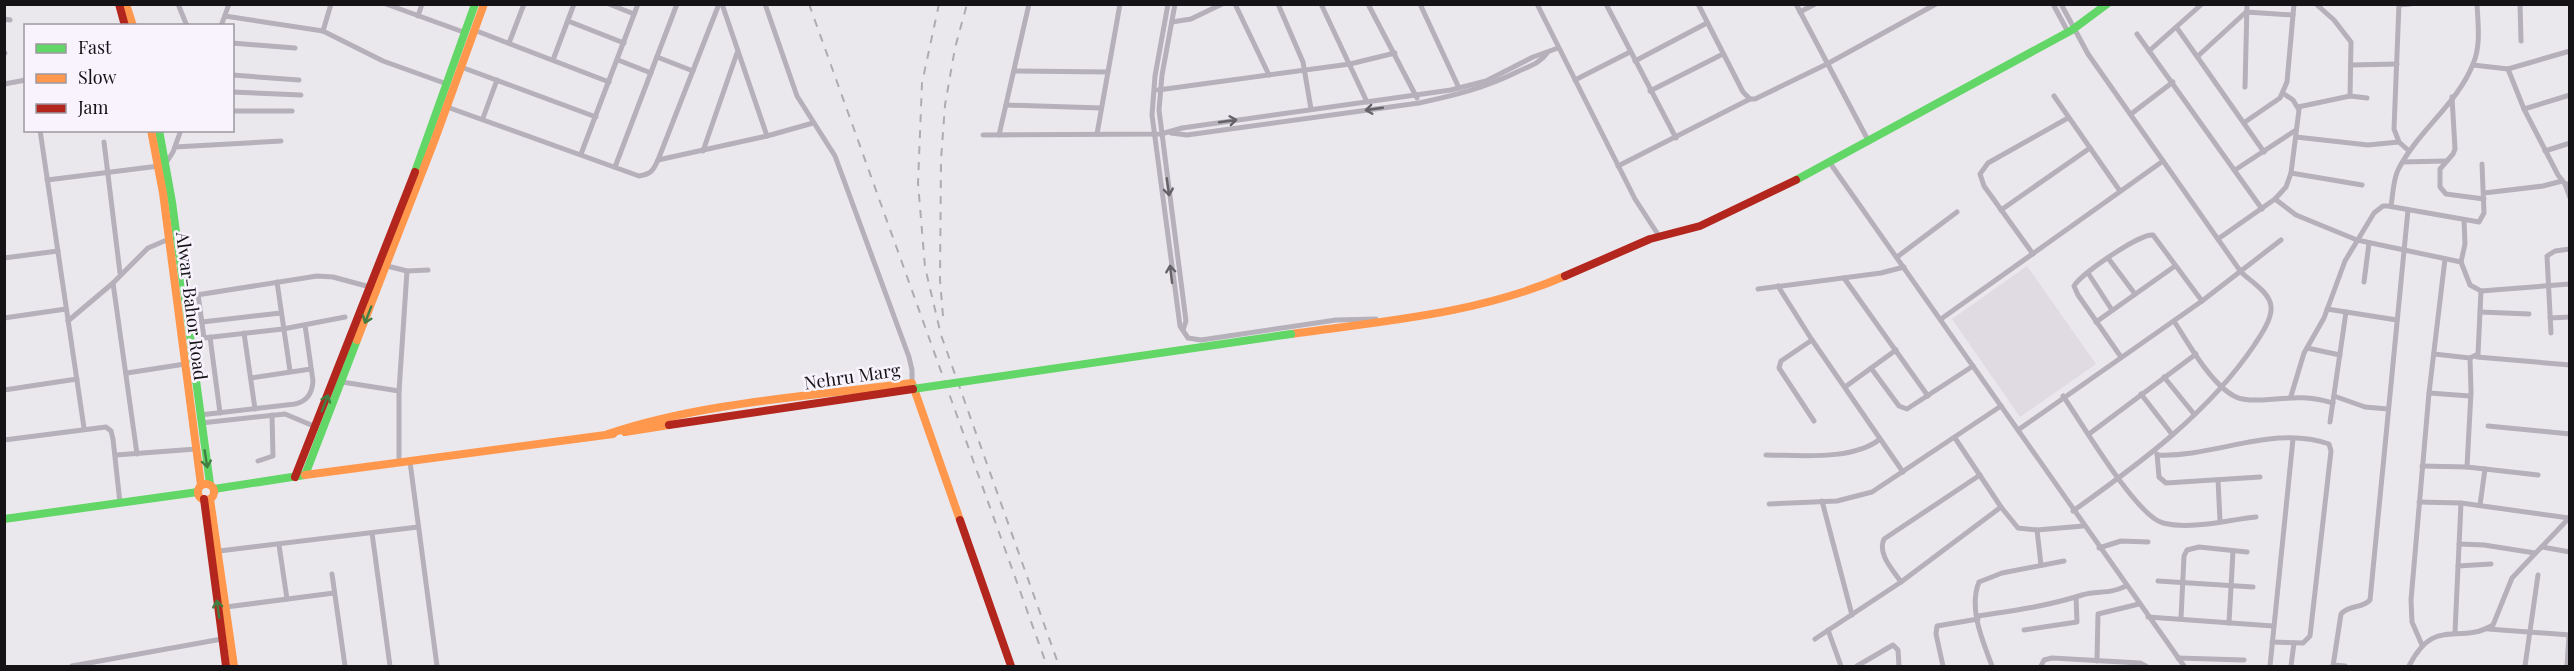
<svg xmlns="http://www.w3.org/2000/svg" width="2574" height="671" font-family="'Playfair Display',serif">
<rect width="100%" height="100%" fill="#ebe8ed"/>
<polygon fill="#e0dae3" points="2027,266 2096,364 2020,417 1952,319"/>
<g fill="none" stroke-linecap="round" stroke-linejoin="round">
<g stroke="#b5b0ba" stroke-width="5">
<polyline points="178,4 187,26"/>
<polyline points="386,4 466,33"/>
<polyline points="609,4 634,14"/>
<polyline points="722,4 767,136"/>
<polyline points="765,4 797,96 835,156 909,357 912,370 912,383"/>
<polyline points="1168,4 1155,76 1152,115 1180,326 1188,338 1201,340 1336,320 1376,319"/>
<polyline points="1175,4 1162,75 1159,110 1186,321 1183,330"/>
<polyline points="1235,4 1269,75"/>
<polyline points="1278,4 1303,62 1311,109"/>
<polyline points="1321,4 1367,102"/>
<polyline points="1368,4 1417,98"/>
<polyline points="1420,4 1459,88"/>
<polyline points="1537,4 1635,199 1659,236"/>
<polyline points="1606,4 1676,138"/>
<polyline points="1698,4 1743,92 1750,99 1755,99 1827,64 1936,4"/>
<polyline points="1796,4 1869,142"/>
<polyline points="2053,4 2068,32"/>
<path d="M 2061,4 L 2088,54 L 2241,272 C 2249,280 2266,290 2270,302 C 2275,315 2262,333 2255,344 C 2209,413 2139,464 2073,511"/>
<polyline points="2316,4 2334,20 2351,42 2350,96"/>
<polyline points="2399,4 2394,129 2399,142 2409,151"/>
<polyline points="2520,4 2521,41"/>
<polyline points="2399,5 2410,4"/>
<polyline points="1800,12 1815,4"/>
<polyline points="225,16 323,31 383,61 447,84"/>
<polyline points="418,16 422,4"/>
<polyline points="4,19 10,20"/>
<polyline points="568,21 624,43"/>
<polyline points="1172,22 1191,19 1222,4"/>
<polyline points="221,26 229,4"/>
<polyline points="2177,28 2264,152"/>
<polyline points="474,30 609,82"/>
<polyline points="323,31 331,4"/>
<polyline points="2137,34 2262,209"/>
<polyline points="232,43 295,48"/>
<polyline points="509,43 524,4"/>
<polyline points="2149,51 2202,4"/>
<polyline points="4,53 5,53"/>
<polyline points="2198,56 2246,12 2293,15"/>
<polyline points="657,57 693,71"/>
<polyline points="553,60 574,4"/>
<polyline points="618,60 651,73"/>
<polyline points="1635,61 1707,23"/>
<polyline points="2351,65 2397,64"/>
<polyline points="2473,65 2508,69 2570,51"/>
<polyline points="461,67 596,117"/>
<polyline points="2508,69 2524,109 2558,175 2565,184 2570,184"/>
<polyline points="1014,71 1108,72"/>
<polyline points="232,75 299,80"/>
<polyline points="1575,80 1630,52"/>
<polyline points="4,84 26,80"/>
<polyline points="2245,87 2247,4"/>
<polyline points="1158,90 1350,64 1395,53"/>
<polyline points="1650,91 1723,54"/>
<polyline points="232,92 301,95"/>
<polyline points="2054,96 2120,191"/>
<polyline points="2452,97 2455,149 2453,154 2440,169 2440,187 2446,194 2484,199"/>
<polyline points="1006,105 1101,108"/>
<path d="M 447,107 L 639,176 C 651,174 653,171 658,160 L 767,136 L 813,123"/>
<polyline points="2298,107 2350,96 2367,98"/>
<polyline points="2524,109 2570,95"/>
<polyline points="232,111 292,111"/>
<polyline points="2131,114 2173,82"/>
<polyline points="483,118 497,80"/>
<polyline points="2245,122 2280,98 2287,82 2294,4"/>
<polyline points="40,130 84,428"/>
<path d="M 1171,133 L 1187,135 L 1419,103 C 1456,95 1485,88 1519,71 C 1530,66 1540,63 1547,53"/>
<polyline points="1097,134 1120,4"/>
<polyline points="983,135 1161,134 1182,128 1451,90 1486,81 1533,57 1558,48"/>
<polyline points="999,135 1029,4"/>
<polyline points="2296,137 2368,145 2399,142"/>
<polyline points="104,142 120,273"/>
<polyline points="175,147 281,141"/>
<polyline points="703,151 737,53"/>
<polyline points="2545,151 2570,143"/>
<polyline points="581,154 638,4"/>
<polyline points="658,160 719,4"/>
<polyline points="2403,162 2446,161"/>
<polyline points="166,163 173,152 181,130"/>
<polyline points="1830,163 2184,666"/>
<polyline points="1618,166 1750,99"/>
<polyline points="615,167 677,4"/>
<polyline points="2235,170 2296,130"/>
<polyline points="2291,173 2362,185"/>
<polyline points="47,180 159,166"/>
<polyline points="2565,184 2570,198"/>
<polyline points="2484,193 2543,186 2562,181"/>
<polyline points="2275,199 2296,215 2357,240 2461,262 2470,285 2481,291 2478,354 2470,358 2434,354"/>
<path d="M 2391,206 C 2393,195 2393,180 2398,170 C 2417,132 2458,103 2473,64 C 2481,46 2478,24 2477,4"/>
<polyline points="2001,210 2090,148"/>
<polyline points="2218,239 2275,199 2286,187 2291,173 2299,110 2293,100 2284,94"/>
<polyline points="2033,254 1984,186 1980,174 1988,163 2068,118"/>
<polyline points="1897,257 1957,212"/>
<polyline points="4,258 58,251"/>
<polyline points="2108,258 2135,294"/>
<polyline points="2461,262 2465,244 2464,221"/>
<polyline points="387,266 407,271 428,270"/>
<polyline points="2088,273 2112,310"/>
<polyline points="1844,278 1928,396"/>
<polyline points="277,282 290,371"/>
<polyline points="2364,282 2369,243"/>
<polyline points="113,283 137,454"/>
<polyline points="1778,286 1812,340 1903,472"/>
<polyline points="1758,289 1881,273 1904,267"/>
<polyline points="2481,291 2570,284"/>
<polyline points="198,294 204,338 283,329 345,317"/>
<polyline points="184,297 317,276 333,277 370,287"/>
<polyline points="2327,309 2397,320"/>
<polyline points="2480,312 2529,314"/>
<polyline points="4,318 66,309"/>
<polyline points="2550,318 2570,317"/>
<polyline points="1941,319 2163,161"/>
<polyline points="68,321 113,283 148,248 169,239"/>
<path d="M 2174,321 C 2188,343 2212,386 2236,397 C 2244,401 2254,400 2263,400 C 2292,398 2304,395 2333,403"/>
<polyline points="202,322 281,313"/>
<polyline points="2096,322 2175,266"/>
<polyline points="244,333 255,409"/>
<polyline points="2551,333 2547,256 2555,251 2570,249"/>
<polyline points="210,337 220,413"/>
<polyline points="1812,340 1781,361 1779,368 1814,421"/>
<polyline points="2307,348 2340,355"/>
<path d="M 2121,357 L 2078,295 L 2074,286 C 2081,274 2140,233 2153,235 L 2202,301"/>
<polyline points="2477,357 2570,365"/>
<polyline points="1871,368 1899,406 1907,409 1973,366"/>
<polyline points="127,373 185,364"/>
<polyline points="2164,377 2194,414"/>
<polyline points="251,378 311,369"/>
<polyline points="342,382 399,391"/>
<polyline points="1845,387 1896,350"/>
<polyline points="4,390 77,379"/>
<polyline points="2429,393 2470,396"/>
<polyline points="2141,394 2171,433"/>
<path d="M 2063,396 C 2082,423 2136,516 2163,523 C 2192,530 2226,520 2256,517"/>
<polyline points="2291,396 2304,353 2324,318 2345,261 2374,213 2383,206 2388,206 2479,222 2484,213 2482,164"/>
<polyline points="2334,396 2365,407 2388,409"/>
<path d="M 200,415 L 295,404 C 307,401 312,394 313,381 L 305,325"/>
<polyline points="2330,422 2346,312"/>
<polyline points="201,423 285,414 316,427"/>
<polyline points="2488,426 2570,434"/>
<polyline points="2018,430 2202,301 2281,240"/>
<polyline points="2089,434 2196,354"/>
<polyline points="1955,438 2001,507 2018,528 2037,530 2083,526"/>
<polyline points="4,440 106,427 111,431 113,439 120,503"/>
<polyline points="2157,454 2159,477 2166,483 2260,477"/>
<polyline points="116,455 196,449"/>
<path d="M 1766,455 C 1799,455 1853,461 1880,439"/>
<path d="M 2157,455 C 2214,458 2273,424 2329,444 L 2331,451 L 2310,636 L 2303,643 L 2272,642"/>
<polyline points="258,461 273,456 272,415"/>
<polyline points="410,462 437,666"/>
<polyline points="399,463 399,391 407,271"/>
<polyline points="2422,466 2467,467 2538,475"/>
<polyline points="2467,467 2471,392 2470,358"/>
<polyline points="2218,480 2220,521"/>
<polyline points="1822,501 1852,615"/>
<polyline points="2419,502 2461,503 2569,518"/>
<polyline points="1769,504 1837,501 1872,492 2001,406"/>
<polyline points="2480,505 2485,469"/>
<polyline points="2037,530 2041,565"/>
<polyline points="372,533 390,666"/>
<polyline points="2459,544 2484,545 2535,553"/>
<polyline points="279,545 287,599"/>
<polyline points="2542,547 2570,552"/>
<polyline points="2099,548 2121,541 2148,542"/>
<polyline points="219,551 418,527"/>
<polyline points="2458,566 2491,564"/>
<polyline points="332,574 345,666"/>
<polyline points="2158,581 2253,587"/>
<path d="M 1901,582 C 1893,570 1877,554 1884,539 L 1980,475"/>
<polyline points="226,607 334,593"/>
<path d="M 1977,616 C 2012,611 2048,606 2082,595 C 2098,590 2108,595 2126,586"/>
<polyline points="2148,617 2273,626"/>
<polyline points="2181,618 2184,556 2187,550 2199,547 2247,552"/>
<polyline points="2229,623 2233,551"/>
<polyline points="2488,629 2570,635"/>
<polyline points="1828,630 1841,666"/>
<polyline points="2024,630 2077,622 2076,597"/>
<polyline points="2455,632 2461,503"/>
<polyline points="1815,639 1901,582 2001,507"/>
<polyline points="2422,645 2412,622 2411,600 2429,393 2445,259"/>
<polyline points="2178,658 2244,660"/>
<polyline points="2097,661 2098,614 2139,604"/>
<polyline points="2333,665 2345,666"/>
<polyline points="72,666 222,639"/>
<polyline points="1857,666 1893,645 1898,650 1899,666"/>
<polyline points="1943,666 1936,634 1937,626 1978,619"/>
<path d="M 1992,666 C 1983,641 1968,609 1979,582 L 2002,573 L 2064,561"/>
<polyline points="2041,666 2044,660 2052,658 2140,663 2146,666"/>
<polyline points="2270,666 2293,439"/>
<polyline points="2291,666 2294,643"/>
<path d="M 2333,666 L 2341,614 C 2350,604 2362,609 2370,600 L 2408,210"/>
<path d="M 2409,666 C 2435,615 2458,646 2493,625 L 2512,578 L 2570,517"/>
<polyline points="2525,666 2538,575"/>
<polyline points="2567,666 2569,635"/>
</g>
<g stroke="#63d668" stroke-width="8">
<polyline points="159,130 172,202 210,484"/>
<polyline points="415,172 475,4"/>
<polyline points="1796,180 2072,30 2107,4"/>
<polyline points="214,489 305,475 357,340"/>
<polyline points="4,519 198,492"/>
</g>
<g stroke="#ff974d" stroke-width="8">
<polyline points="126,4 133,26"/>
<polyline points="151,130 163,193 201,485"/>
<path d="M 1291,334 C 1384,321 1478,314 1565,276"/>
<polyline points="357,340 435,139 484,4"/>
<polyline points="625,432 669,425"/>
<path d="M 608,434 C 703,402 813,396 912,383 L 960,520"/>
<polyline points="305,475 613,434"/>
<circle cx="206" cy="492" r="8"/>
<polyline points="210,499 234,666"/>
</g>
<g stroke="#b3261e" stroke-width="8">
<polyline points="119,4 125,26"/>
<polyline points="1565,276 1650,239 1700,226 1796,180"/>
<polyline points="295,477 415,172"/>
<polyline points="204,499 226,666"/>
<polyline points="960,520 1011,666"/>
</g>
<g stroke="#afabb1" stroke-width="2" stroke-dasharray="8 8" stroke-linecap="butt">
<polyline points="809,4 1047,666"/>
<polyline points="939,4 922,83 918,183 925,267 941,335 1059,666"/>
<polyline points="943,316 940,280 941,160 945,105 955,48 967,4"/>
</g>
<polyline stroke="#63d668" stroke-width="8" points="913,389 1291,334"/>
<polyline stroke="#b3261e" stroke-width="8" points="669,425 913,389"/>
</g>
<defs><path id="oneway-shaft" d="M-6 0H5M1.5-3L5.5 0L1.5 3" fill="none" stroke-width="1.6" stroke-linecap="round" stroke-linejoin="round" transform="scale(1.5)"/></defs>
<g stroke="#656268">
<use href="#oneway-shaft" transform="translate(1374 109) rotate(172)"/>
<use href="#oneway-shaft" transform="translate(1228 121) rotate(-8)"/>
<use href="#oneway-shaft" transform="translate(1168 187) rotate(82)"/>
<use href="#oneway-shaft" transform="translate(1171 274) rotate(-97)"/>
</g>
<g stroke="#407e43">
<use href="#oneway-shaft" transform="translate(368 315) rotate(111)"/>
<use href="#oneway-shaft" transform="translate(325 403) rotate(-69)"/>
<use href="#oneway-shaft" transform="translate(206 459) rotate(81)"/>
<use href="#oneway-shaft" transform="translate(218 609) rotate(-98)"/>
</g>
<g text-anchor="middle" dominant-baseline="central" stroke-width="5" stroke-linejoin="round" paint-order="stroke">
<g font-size="18" fill="#151316" stroke="#f8f3fc">
<text transform="translate(192 306) rotate(83)">Alwar-Bahor Road</text>
<text transform="translate(852 376) rotate(-8)">Nehru Marg</text>
</g>
</g>
<rect width="2574" height="671" fill="none" stroke="#151316" stroke-width="12"/>
<rect x="24" y="24" width="210" height="108" fill="#f8f3fc" stroke="#9d99a0" stroke-width="1.5"/>
<rect x="36" y="44" width="30" height="9" fill="#63d668" stroke="#9d99a0" stroke-width="1.5"/>
<text x="78" y="54" font-size="18" fill="#151316">Fast</text>
<rect x="36" y="74" width="30" height="9" fill="#ff974d" stroke="#9d99a0" stroke-width="1.5"/>
<text x="78" y="84" font-size="18" fill="#151316">Slow</text>
<rect x="36" y="104" width="30" height="9" fill="#b3261e" stroke="#9d99a0" stroke-width="1.5"/>
<text x="78" y="114" font-size="18" fill="#151316">Jam</text>
</svg>
